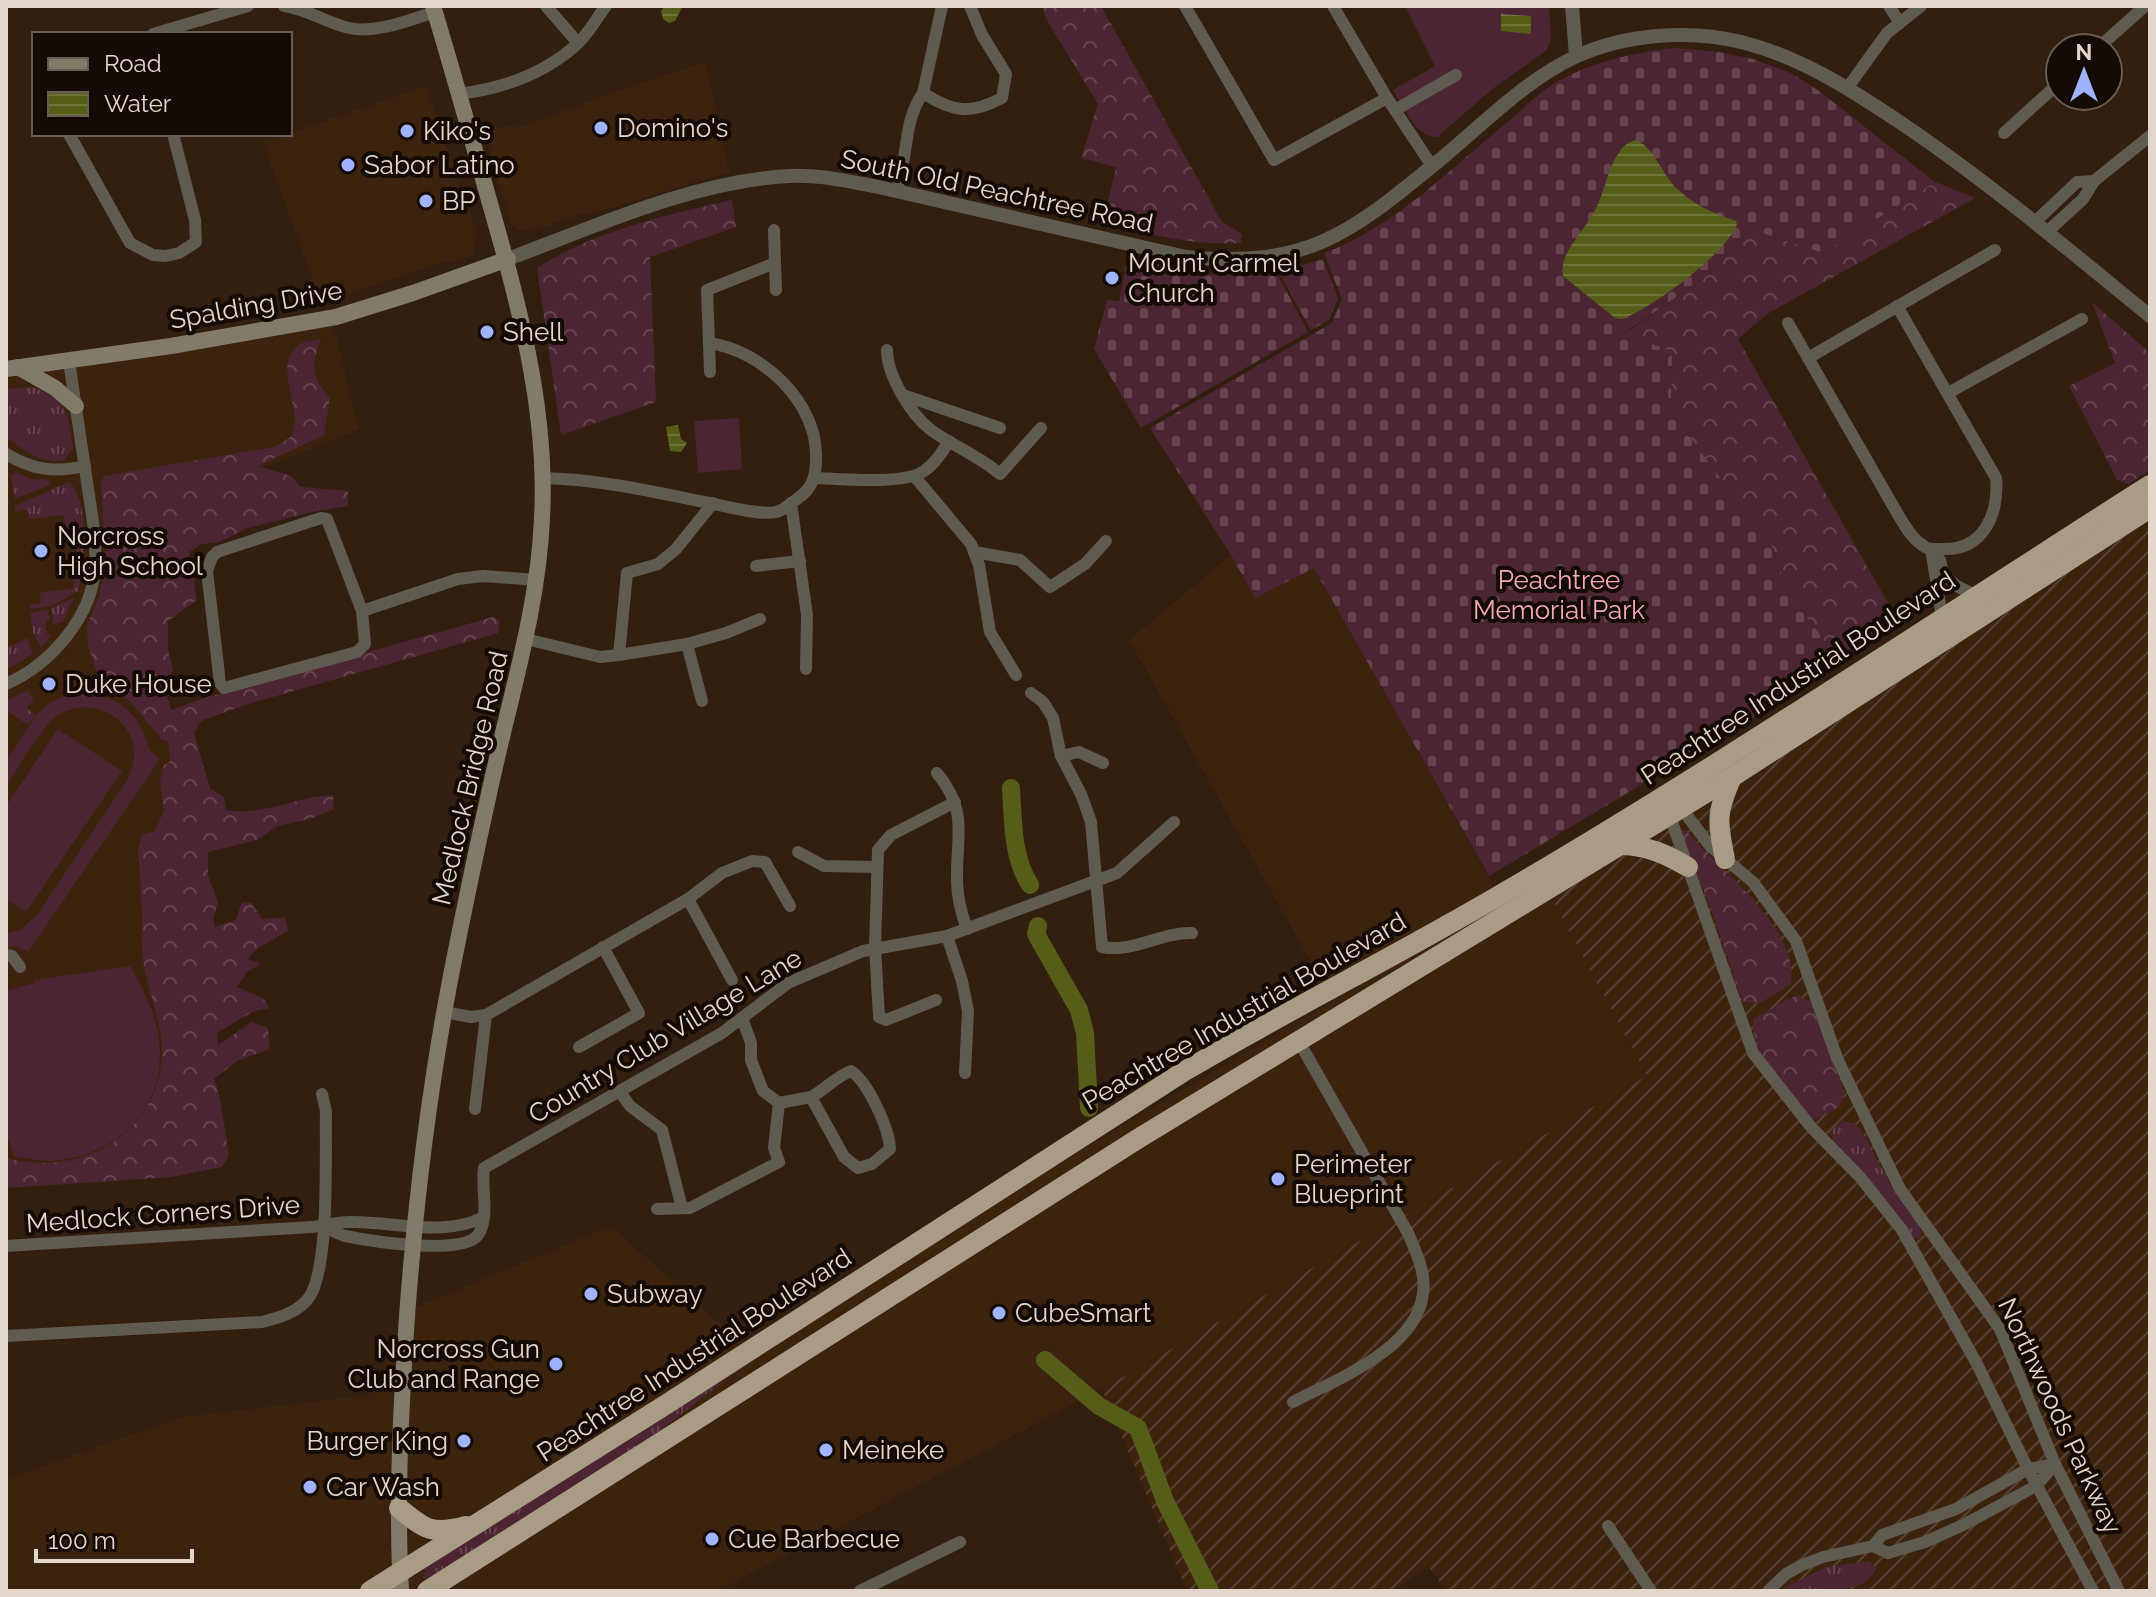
<svg xmlns="http://www.w3.org/2000/svg" width="2156" height="1597" font-family="Raleway,sans-serif">
<defs>
<pattern id="industrial-furrows" width="10" height="10" patternUnits="userSpaceOnUse" patternTransform="scale(2)"><rect width="10" height="10" fill="#3b230e"/><path d="M-1 1l2-2M0 10L10 0M9 11l2-2" fill="none" stroke="#574230"/></pattern>
<pattern id="grass-tufts" width="24" height="20" patternUnits="userSpaceOnUse" patternTransform="scale(2)"><rect width="24" height="20" fill="#4c2532"/><path d="M3 7l-1-3M5 7V3M7 7l1-3M15 17l-1-3M17 17v-4M19 17l1-3" fill="none" stroke="#66444e"/></pattern>
<pattern id="forest-crowns" width="20" height="18" patternUnits="userSpaceOnUse" patternTransform="scale(2)"><rect width="20" height="18" fill="#4c2532"/><path d="M2 6a3 3 0 1 1 6 0M12 15a3 3 0 1 1 6 0" fill="none" stroke="#66444e"/></pattern>
<pattern id="cemetery-stones" width="16" height="16" patternUnits="userSpaceOnUse" patternTransform="scale(2)"><rect width="16" height="16" fill="#4c2532"/><path d="M2 7V4a2 2 0 0 1 4 0v3zM10 15v-3a2 2 0 0 1 4 0v3z" fill="#66444e"/></pattern>
<pattern id="water-rules" width="6" height="5" patternUnits="userSpaceOnUse" patternTransform="scale(2)"><rect width="6" height="5" fill="#565d19"/><path d="M0 2.5h6" fill="none" stroke="#6e7439"/></pattern>
</defs>
<rect width="100%" height="100%" fill="#331f10"/>
<g fill="#3b230e">
<polygon points="706,62 729,172 601,211 578,215 530,232 517,230 510,222 483,128 524,126 625,88"/>
<polygon points="427,86 451,165 477,231 474,254 466,259 434,265 321,303 263,142"/>
<polygon points="332,319 359,429 209,490 128,511 173,743 178,1089 99,1159 6,1167 6,369"/>
<polygon points="1231,555 1255,598 1314,567 1511,917 1552,899 1648,1076 1102,1389 718,1591 6,1591 6,1479 182,1417 369,1395 414,1308 611,1226 755,1355 1034,1178 1333,1001 1129,640"/>
</g>
<polygon fill="url(#industrial-furrows)" points="2150,497 2150,1591 1446,1591 1429,1567 1392,1591 1187,1591 1102,1389 1647,1076 1552,899 1674,807"/>
<g fill="url(#grass-tufts)">
<path d="M 32,387 C 67,399 69,415 73,448 L 64,460 C 40,465 25,450 6,437 L 6,389 Z"/>
<polygon points="16,472 31,479 49,480 50,485 15,499 11,476"/>
<path d="M 69,482 C 90,500 85,566 78,591 L 51,606 L 31,609 L 29,605 L 41,603 L 40,593 L 74,588 L 72,573 L 69,573 L 68,568 L 79,566 L 75,535 L 63,536 L 63,531 L 66,530 L 64,515 L 29,519 L 28,509 L 15,511 L 15,506 Z"/>
<polygon points="74,597 63,622 53,624 52,608"/>
<polygon points="47,610 50,619 45,622 47,635 53,634 41,647 33,632 30,613"/>
<polygon points="27,638 33,654 6,670 6,649"/>
<polygon points="28,691 34,699 26,708 35,715 28,725 6,710 6,700"/>
<polygon points="1843,1121 1855,1124 1860,1128 1894,1191 1919,1224 1922,1233 1920,1238 1911,1238 1833,1143 1832,1130"/>
<polygon points="742,1367 636,1449 429,1580 423,1578 426,1567"/>
<path d="M 1869,1561 L 1876,1569 C 1864,1597 1810,1591 1782,1591 L 1787,1586 L 1827,1567 Z"/>
</g>
<g fill="url(#forest-crowns)">
<path d="M 1043,6 L 1101,6 L 1222,222 L 1242,234 L 1241,243 C 1193,246 1150,234 1103,223 L 1116,167 L 1081,158 L 1098,104 L 1046,19 Z"/>
<polygon points="1935,182 1975,198 1767,314 1738,339 1897,619 1842,664 1786,590 1774,550 1671,412 1672,352 1624,334 1697,283 1753,230 1823,253"/>
<path d="M 732,200 L 736,227 L 650,257 L 656,402 L 561,435 L 537,268 C 594,231 666,215 732,200 Z"/>
<polygon points="2092,302 2150,353 2150,470 2128,484 2117,480 2069,386 2115,363"/>
<path d="M 321,339 C 311,365 310,376 330,397 L 324,435 L 258,466 L 291,476 L 301,487 L 348,491 L 348,506 L 311,512 L 248,528 L 219,542 L 202,544 L 189,552 L 197,600 L 168,621 L 168,650 L 173,670 L 165,689 L 171,710 L 204,698 L 493,617 L 500,621 L 498,633 L 251,703 L 201,721 L 194,733 L 210,788 L 224,797 L 226,810 C 261,817 298,796 333,795 L 334,809 L 310,819 L 278,826 L 257,840 L 208,852 L 208,876 L 218,902 L 213,919 L 215,927 L 236,920 L 242,902 L 251,903 L 262,919 L 285,917 L 288,931 L 258,948 L 247,959 L 261,964 L 247,972 L 237,987 L 264,999 L 269,1008 L 252,1012 L 217,1033 L 218,1045 L 252,1022 L 268,1028 L 270,1049 L 237,1061 L 214,1079 C 223,1101 224,1130 229,1155 L 222,1167 L 171,1177 L 6,1188 L 6,1158 C 82,1179 162,1132 162,1050 C 162,1020 147,990 143,960 C 141,947 142,936 142,924 C 142,900 140,874 138,850 L 142,835 L 155,831 L 164,811 L 160,781 L 164,765 L 170,762 L 168,741 L 162,740 L 129,700 L 108,689 L 100,681 L 88,646 L 87,625 L 99,597 L 106,562 L 101,483 L 104,476 L 274,447 C 278,444 287,441 290,437 C 308,414 267,362 302,343 C 307,340 316,340 321,339 Z"/>
<path d="M 1685,830 C 1691,836 1696,842 1702,848 C 1731,877 1803,939 1790,985 L 1758,1004 L 1742,1001 L 1714,917 L 1684,841 L 1681,831 Z"/>
<path d="M 1797,995 L 1810,1001 L 1844,1091 C 1844,1109 1830,1112 1815,1119 L 1809,1117 C 1787,1089 1751,1056 1753,1019 Z"/>
</g>
<g fill="url(#cemetery-stones)">
<path d="M 1675,48 L 1719,52 L 1753,59 L 1791,73 L 1819,91 L 1935,182 L 1823,253 L 1753,230 L 1697,283 L 1624,333 L 1672,352 L 1671,412 L 1774,550 L 1786,590 L 1842,664 L 1489,876 L 1314,568 L 1255,598 L 1231,555 L 1150,428 L 1332,323 L 1342,299 L 1324,253 C 1394,228 1452,167 1509,121 C 1523,109 1536,95 1552,85 C 1589,62 1632,53 1675,48 Z"/>
<polygon points="1128,256 1200,275 1276,272 1308,332 1141,428 1094,349 1107,300 1119,301"/>
<polygon points="1323,259 1338,298 1329,320 1311,330 1279,273"/>
</g>
<g fill="#4c2532">
<path d="M 1405,6 L 1549,6 L 1551,39 L 1547,50 L 1491,90 L 1437,137 C 1416,138 1404,107 1393,90 L 1435,66 Z"/>
<polygon points="739,418 742,469 698,473 694,421"/>
<path d="M 80,693 C 109,695 131,704 143,732 C 149,746 146,749 160,759 L 28,952 L 16,946 L 6,947 L 6,934 L 20,930 L 37,915 L 129,777 C 131,771 133,764 134,758 C 137,718 91,694 58,715 C 42,725 18,769 6,786 L 6,761 L 37,714 L 48,704 L 63,696 Z"/>
<polygon points="58,729 122,771 26,912 6,899 6,806"/>
<path d="M 130,966 C 143,989 156,1013 159,1040 C 167,1109 117,1157 50,1161 C 38,1161 26,1158 14,1156 L 6,1132 L 6,991 L 35,983 L 35,980 Z"/>
</g>
<g fill="url(#water-rules)">
<polygon points="665,6 683,6 675,21 669,23 663,19 661,11"/>
<polygon points="1501,14 1531,16 1531,34 1501,31"/>
<path d="M 1636,140 C 1654,147 1662,174 1676,188 C 1694,205 1713,213 1736,221 L 1737,225 C 1725,254 1651,309 1622,319 L 1615,318 L 1563,276 C 1558,253 1585,231 1595,210 C 1605,191 1608,167 1620,151 C 1624,145 1629,142 1636,140 Z"/>
<polygon points="678,425 681,439 687,443 681,452 670,451 666,427"/>
</g>
<g fill="none" stroke-linecap="round" stroke-linejoin="round">
<g stroke="#565d19" stroke-width="18">
<path d="M 1011,788 C 1013,820 1012,857 1030,885"/>
<polyline points="1038,926 1036,934 1079,1010 1085,1033 1089,1108"/>
<polyline points="1045,1360 1099,1406 1138,1428 1165,1501 1210,1591"/>
</g>
<g stroke="#605b51" stroke-width="12">
<path d="M 284,6 C 307,9 327,23 349,28 C 376,34 409,20 435,12"/>
<polyline points="546,6 578,43"/>
<path d="M 942,6 L 923,93 C 953,112 970,115 1002,98 L 1006,74 L 982,35 L 970,6"/>
<polyline points="1185,6 1274,160 1387,98"/>
<polyline points="1333,6 1387,98 1432,166"/>
<polyline points="1889,6 1900,23"/>
<polyline points="153,34 248,6"/>
<polyline points="2098,48 2145,6"/>
<polyline points="1848,87 1887,33 1921,6"/>
<path d="M 458,94 C 500,89 542,75 575,46 C 587,36 596,19 606,6"/>
<polyline points="1395,110 1456,75"/>
<polyline points="2004,133 2060,82"/>
<polyline points="69,134 130,243 153,255 166,256 179,253 196,242 195,220 173,134"/>
<path d="M 896,191 C 909,158 902,123 923,93"/>
<polyline points="2035,222 2077,182 2094,181"/>
<polyline points="2047,232 2083,199 2094,181 2150,136"/>
<polyline points="775,263 776,290"/>
<path d="M 1788,323 L 1900,518 C 1907,529 1913,540 1925,547 C 1931,550 1937,549 1944,549 C 1984,550 1999,513 1996,478 L 1897,306"/>
<polyline points="709,343 710,372"/>
<path d="M 887,350 C 887,375 911,415 931,430 C 953,446 979,456 1000,474 L 1041,428"/>
<polyline points="1808,358 1995,250"/>
<polyline points="1948,393 2082,319"/>
<polyline points="903,395 1000,428"/>
<path d="M 6,454 C 33,470 54,473 85,466"/>
<polyline points="915,477 971,544 974,552 1020,560 1050,587 1085,564 1106,541"/>
<path d="M 542,478 C 597,479 650,491 704,502 C 722,505 760,516 776,512 C 783,511 791,503 797,499 C 813,488 816,476 816,458 C 818,402 761,350 709,343 L 707,290 L 775,263 L 774,230"/>
<path d="M 816,478 C 840,479 905,485 924,471 C 935,464 942,452 949,441"/>
<polyline points="791,503 807,615 806,669"/>
<polygon points="321,518 327,519 362,611 365,644 357,652 224,688 220,683 207,571 212,557 217,552"/>
<polyline points="1931,549 1942,617"/>
<polyline points="974,552 979,565 990,632 1016,675"/>
<path d="M 1940,560 C 1943,581 1958,588 1976,595"/>
<polyline points="756,566 800,561"/>
<polyline points="362,611 458,579 483,576 537,580"/>
<polyline points="526,639 600,657 619,655 687,644 726,633 760,619"/>
<polyline points="687,644 702,701"/>
<polyline points="619,655 627,573 658,564 676,549 713,503"/>
<path d="M 6,684 C 50,665 92,617 95,568 C 97,539 91,510 87,482 C 81,442 75,401 69,361"/>
<path d="M 1031,693 L 1043,702 L 1053,718 L 1061,756 L 1081,794 L 1091,822 L 1102,947 C 1134,953 1161,932 1192,933"/>
<polyline points="1061,756 1079,752 1103,763"/>
<path d="M 937,773 C 969,812 956,836 957,880 C 957,898 961,913 967,929"/>
<polyline points="1688,817 1711,847 1753,882 1796,941 1837,1058 1900,1189 2000,1329 2055,1464 2119,1591"/>
<polyline points="1673,825 1753,1053 1811,1127 1860,1177 1902,1230 1977,1364 2028,1469 2093,1591"/>
<polyline points="798,852 824,866 877,867"/>
<polyline points="688,899 732,980"/>
<polyline points="947,936 962,981 968,1011 965,1073"/>
<polyline points="6,955 12,956 20,967"/>
<polyline points="936,1000 886,1020 879,1017 875,948 878,850 891,835 955,802"/>
<polyline points="444,1012 471,1017 486,1015 688,899 722,873 752,861 765,862 790,906"/>
<polyline points="579,1047 639,1013 603,947"/>
<path d="M 851,1071 C 868,1082 889,1128 890,1149 L 872,1164 L 858,1168 L 844,1157 L 811,1097 C 826,1089 835,1077 851,1071 Z"/>
<polyline points="620,1092 630,1106 662,1130 682,1208"/>
<polyline points="779,1103 811,1097"/>
<polyline points="475,1109 486,1015"/>
<polyline points="657,1209 690,1208 779,1162 774,1148 779,1103 763,1091 751,1060 751,1043 742,1018"/>
<path d="M 323,1226 C 330,1229 337,1234 345,1236 C 370,1241 462,1256 478,1235 C 490,1218 481,1188 484,1168 L 722,1033 L 788,983 L 863,951 L 947,936 L 1117,873 L 1174,822"/>
<path d="M 6,1246 L 312,1227 C 324,1226 336,1222 349,1222 C 394,1221 442,1238 484,1217"/>
<path d="M 6,1336 L 262,1322 C 278,1318 300,1312 310,1296 C 330,1263 325,1153 326,1111 L 322,1094"/>
<path d="M 1293,1402 C 1337,1379 1417,1349 1423,1293 C 1426,1272 1416,1252 1408,1233 L 1298,1040"/>
<polyline points="1608,1526 1651,1591"/>
<polyline points="1873,1546 1888,1553 1925,1542 1963,1525 2036,1486 2055,1464"/>
<polyline points="860,1591 960,1542"/>
<polyline points="1768,1591 1786,1574 1802,1565 1823,1557 1873,1546 1882,1535 1956,1509 2028,1469 2055,1464"/>
</g>
<g stroke="#605b51" stroke-width="14">
<polyline points="1572,6 1576,56"/>
<path d="M 508,259 C 596,226 694,181 789,176 C 817,174 846,181 874,186 L 1186,257 C 1306,268 1347,236 1436,163 C 1479,128 1525,80 1575,57 C 1624,34 1689,29 1741,42 C 1802,57 1855,92 1907,127 C 1992,185 2070,251 2150,316"/>
</g>
<g stroke="#827b69" stroke-width="16">
<polyline points="18,367 55,388 76,406"/>
<polyline points="6,369 171,346 336,317 413,293 508,259"/>
<path d="M 401,1591 C 396,1499 401,1407 407,1316 C 416,1195 431,1074 455,955 C 470,881 485,807 503,733 C 520,662 539,592 542,518 C 548,407 517,298 487,193 C 469,130 452,68 433,6"/>
</g>
<g stroke="#a89d84" stroke-width="20">
<path d="M 1622,845 C 1648,846 1666,854 1688,867"/>
<path d="M 1725,859 C 1717,821 1716,813 1732,777"/>
<path d="M 399,1508 C 425,1530 432,1535 466,1526"/>
<path d="M 370,1591 L 662,1407 L 1183,1072 C 1288,1010 1396,956 1500,895 C 1721,766 1934,622 2150,485"/>
<polyline points="427,1591 1136,1140 1732,777 2150,508"/>
</g>
</g>
<g fill="#a1b3fd" stroke="#140b05" stroke-width="3">
<circle cx="601" cy="128" r="8"/>
<circle cx="407" cy="131" r="8"/>
<circle cx="348" cy="165" r="8"/>
<circle cx="426" cy="201" r="8"/>
<circle cx="1112" cy="278" r="8"/>
<circle cx="487" cy="332" r="8"/>
<circle cx="41" cy="551" r="8"/>
<circle cx="49" cy="684" r="8"/>
<circle cx="1278" cy="1179" r="8"/>
<circle cx="591" cy="1294" r="8"/>
<circle cx="999" cy="1313" r="8"/>
<circle cx="556" cy="1364" r="8"/>
<circle cx="464" cy="1441" r="8"/>
<circle cx="826" cy="1450" r="8"/>
<circle cx="310" cy="1487" r="8"/>
<circle cx="712" cy="1539" r="8"/>
</g>
<g text-anchor="middle" dominant-baseline="central" stroke-width="8" stroke-linejoin="round" paint-order="stroke">
<g font-size="26" fill="#e3d6cc" stroke="#140b05" text-anchor="start">
<text x="617" y="128">Domino's</text>
<text x="423" y="131">Kiko's</text>
<text x="364" y="165">Sabor Latino</text>
<text x="442" y="201">BP</text>
<text x="1128" y="263">Mount Carmel<tspan x="1128" dy="30">Church</tspan></text>
<text x="503" y="332">Shell</text>
<text x="57" y="536">Norcross<tspan x="57" dy="30">High School</tspan></text>
<text x="65" y="684">Duke House</text>
<text x="1294" y="1164">Perimeter<tspan x="1294" dy="30">Blueprint</tspan></text>
<text x="607" y="1294">Subway</text>
<text x="1015" y="1313">CubeSmart</text>
<text x="540" y="1349" text-anchor="end">Norcross Gun<tspan x="540" dy="30">Club and Range</tspan></text>
<text x="448" y="1441" text-anchor="end">Burger King</text>
<text x="842" y="1450">Meineke</text>
<text x="326" y="1487">Car Wash</text>
<text x="728" y="1539">Cue Barbecue</text>
</g>
<g font-size="26" fill="#e3d6cc" stroke="#140b05">
<text transform="translate(997 191) rotate(12)">South Old Peachtree Road</text>
<text transform="translate(256 305) rotate(-10)">Spalding Drive</text>
<text transform="translate(1798 678) rotate(-33)">Peachtree Industrial Boulevard</text>
<text transform="translate(470 778) rotate(-77)">Medlock Bridge Road</text>
<text transform="translate(1244 1011) rotate(-30)">Peachtree Industrial Boulevard</text>
<text transform="translate(665 1036) rotate(-31)">Country Club Village Lane</text>
<text transform="translate(163 1214) rotate(-4)">Medlock Corners Drive</text>
<text transform="translate(694 1355) rotate(-33)">Peachtree Industrial Boulevard</text>
<text transform="translate(2060 1416) rotate(65)">Northwoods Parkway</text>
</g>
<g font-size="26" fill="#f5a7be" stroke="#140b05">
<text x="1559" y="580">Peachtree<tspan x="1559" dy="30">Memorial Park</tspan></text>
</g>
</g>
<rect width="2156" height="1597" fill="none" stroke="#e3d6cc" stroke-width="16"/>
<rect x="32" y="32" width="260" height="104" fill="#140b05" stroke="#675c55" stroke-width="2"/>
<rect x="48" y="58" width="40" height="12" fill="#827b69" stroke="#675c55" stroke-width="2"/>
<text x="104" y="72" font-size="24" fill="#e3d6cc">Road</text>
<rect x="48" y="92" width="40" height="24" fill="url(#water-rules)" stroke="#675c55" stroke-width="2"/>
<text x="104" y="112" font-size="24" fill="#e3d6cc">Water</text>
<g transform="translate(2084 72)"><circle r="38" fill="#140b05" stroke="#675c55" stroke-width="2"/>
<path d="M0-6L14 30L0 20L-14 30Z" fill="#a1b3fd"/>
<text y="-12" font-size="22" font-weight="bold" text-anchor="middle" fill="#e3d6cc">N</text>
</g>
<path d="M36 1549v12h156v-12" fill="none" stroke="#e3d6cc" stroke-width="4"/>
<text x="48" y="1549" font-size="24" fill="#e3d6cc" stroke="#140b05" stroke-width="6" paint-order="stroke">100 m</text>
</svg>
